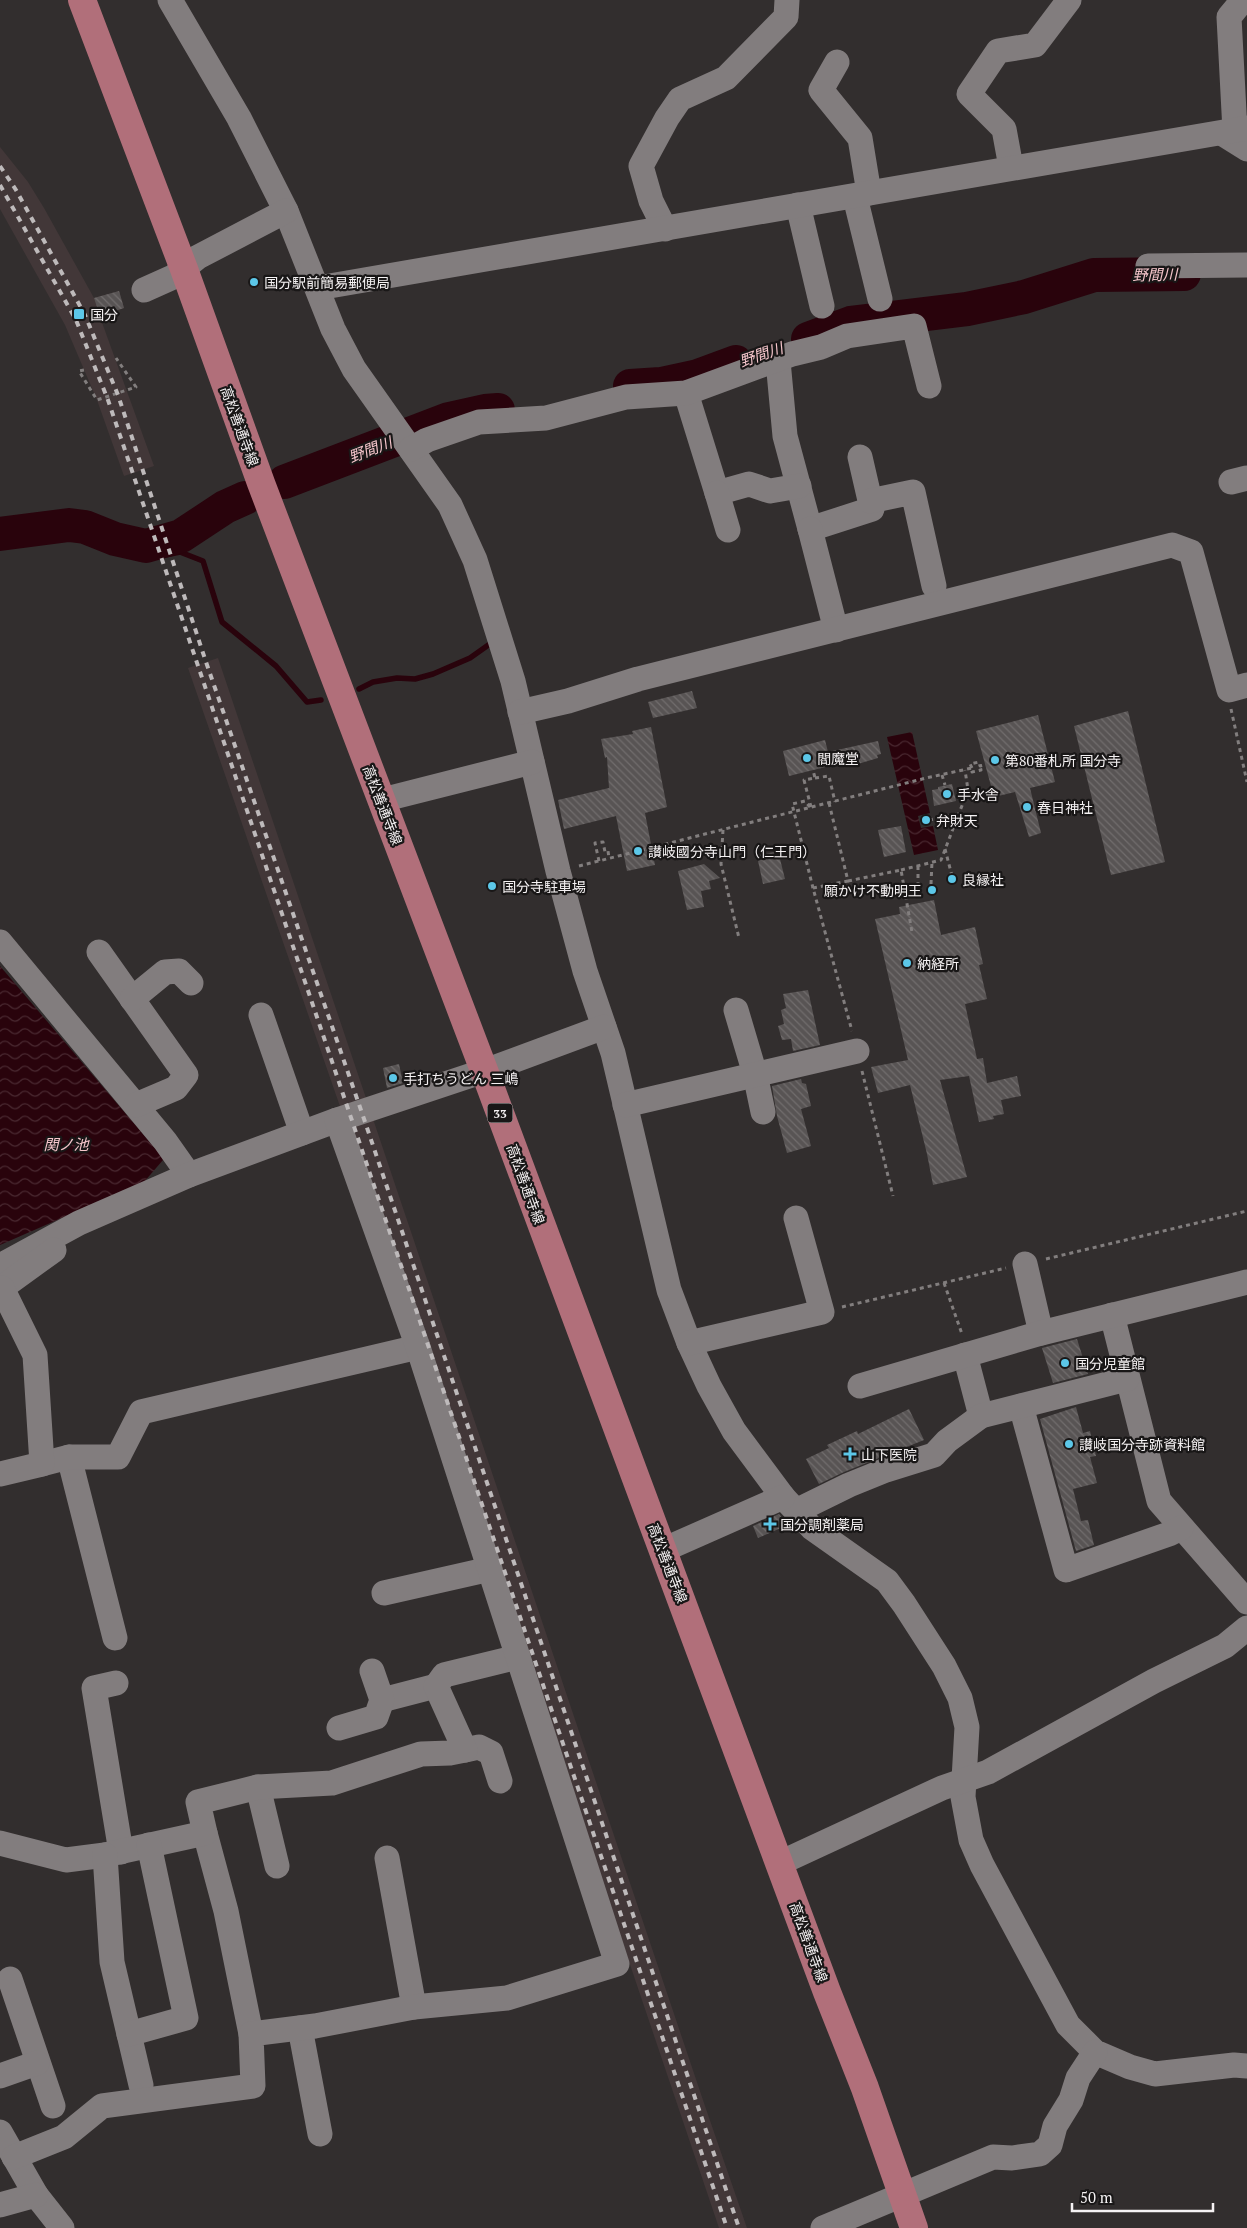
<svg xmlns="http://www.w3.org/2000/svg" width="1247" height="2228" font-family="'PT Serif','Noto Sans JP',serif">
<defs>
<pattern id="water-waves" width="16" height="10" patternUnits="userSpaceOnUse" patternTransform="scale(1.25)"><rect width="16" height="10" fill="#29030c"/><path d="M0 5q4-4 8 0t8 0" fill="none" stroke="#492830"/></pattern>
<pattern id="building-back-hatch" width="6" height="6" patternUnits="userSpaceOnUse" patternTransform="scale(1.25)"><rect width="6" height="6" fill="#585454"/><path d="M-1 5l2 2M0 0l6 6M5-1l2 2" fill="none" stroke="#716d6d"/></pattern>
</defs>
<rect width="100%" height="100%" fill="#322e2e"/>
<g fill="#423738">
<polygon points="0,147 28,182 44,208 94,298 119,291 124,308 100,317 154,466 124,476 97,400 65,325 0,209"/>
<polygon points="218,658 705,2106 747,2228 719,2228 344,1118 188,668"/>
</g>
<g fill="url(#water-waves)">
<polygon points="912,732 930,813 918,816 921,828 933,826 938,850 914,855 887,737"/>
<polygon points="0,966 160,1154 163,1160 144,1182 0,1245"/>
</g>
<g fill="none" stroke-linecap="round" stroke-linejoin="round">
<g stroke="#29030c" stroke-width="5.5">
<polyline points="52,528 104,549 129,556 151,558 180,552 203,561 222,622 276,666 307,702 321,700"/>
<polyline points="359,689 373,682 397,678 415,679 433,674 470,658 494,641"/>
</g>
<g stroke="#29030c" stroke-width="34">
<polyline points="808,339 851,323 967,309 1024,297 1094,275 1184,274"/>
<polyline points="630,386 661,384 698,376 736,362"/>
<polyline points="284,482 449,419 485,411 498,410"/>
<polyline points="0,534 69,525 85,527 115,539 146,546 181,536 225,507 245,498"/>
</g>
</g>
<g fill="url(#building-back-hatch)">
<polygon points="119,291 124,308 100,316 94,298"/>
<polygon points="692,691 697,708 653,718 648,702"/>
<polygon points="1128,711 1165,862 1111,875 1074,726"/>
<polygon points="1038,715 1055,782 1030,788 1041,833 1029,837 1015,792 994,797 976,731"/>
<polygon points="651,727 667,807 645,813 655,865 627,871 616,816 564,829 558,800 609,788 607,757 605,758 601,739 633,734 632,731"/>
<polygon points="825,740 828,752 878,741 881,754 877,755 878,758 851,766 850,761 789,776 783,751"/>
<polygon points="952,784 956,801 934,806 932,790 938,789 938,787"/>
<polygon points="901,826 906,852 884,857 878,830"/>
<polygon points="778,851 785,879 763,884 757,856"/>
<polygon points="704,864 720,878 709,881 711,889 701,891 704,907 687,910 678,871"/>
<polygon points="934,900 941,935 975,927 983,964 979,965 987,999 965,1004 977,1059 983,1058 987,1083 1017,1076 1021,1096 1001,1100 1004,1114 993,1116 994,1119 979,1122 969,1076 940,1080 967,1177 933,1185 927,1154 910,1085 878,1093 871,1067 908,1060 875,919 900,914 899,907"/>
<polygon points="808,990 820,1045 793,1051 791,1039 782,1040 778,1026 784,1024 781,1010 786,1008 783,994"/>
<polygon points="399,1064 403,1083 387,1088 383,1068"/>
<polygon points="801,1079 802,1083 806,1084 811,1106 801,1109 811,1146 787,1153 777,1116 772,1086"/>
<polygon points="1077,1339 1088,1374 1053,1383 1042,1348"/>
<polygon points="1076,1407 1083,1433 1090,1431 1096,1456 1090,1457 1097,1483 1073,1489 1081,1521 1088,1520 1094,1545 1076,1551 1040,1419"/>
<polygon points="909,1409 924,1440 844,1472 819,1484 806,1459 829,1448 827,1445 857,1431 858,1434"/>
<polygon points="779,1514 788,1525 758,1538 753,1526"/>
</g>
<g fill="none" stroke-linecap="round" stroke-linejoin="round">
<g stroke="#827e7e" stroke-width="3" stroke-dasharray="4 4" stroke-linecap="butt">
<polyline points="84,370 79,371 97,400 136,387 116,358"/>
<polyline points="1231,709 1247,782"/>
<polyline points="972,768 970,764 979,762 980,766 985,765"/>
<polyline points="942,775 945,785"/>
<polyline points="815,778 829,776 835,802"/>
<polyline points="829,803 848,881 813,888 852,1031"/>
<polyline points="810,807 805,801 792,804 813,888"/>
<polyline points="811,807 804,780 815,778 813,770"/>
<polyline points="929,820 957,814"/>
<polyline points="723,830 721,864 739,938"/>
<polyline points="945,849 952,876"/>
<polyline points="599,861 595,843 603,842 605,852 608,851 609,858"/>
<polyline points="579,866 926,778 972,768 972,772 981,770 980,766"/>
<polyline points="918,866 918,886"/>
<polyline points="901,870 941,860 968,790 965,770"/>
<polyline points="848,881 901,870 912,932"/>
<polyline points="931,884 932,862"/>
<polyline points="862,1071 893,1196"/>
<polyline points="1046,1259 1247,1211"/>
<polyline points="944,1283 962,1334"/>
<polyline points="842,1307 1006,1268"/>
</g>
<g stroke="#827d7e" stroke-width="25">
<polyline points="170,0 239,118 286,211 333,329 354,369 450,505 475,560 513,681 558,871 585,971 613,1053 669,1290 689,1343 709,1386 734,1431 783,1497 812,1528 887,1581 904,1604 944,1666 960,1698 967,1727 963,1797 971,1840 982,1865 1068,2025 1095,2052 1130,2067 1155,2074 1234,2065 1247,2066"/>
<polyline points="837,62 821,90 860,138 869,193"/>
<polyline points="1235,131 1229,17 1243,0"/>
<polyline points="1223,134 1247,149"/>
<polyline points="1011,167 1004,129 969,94 998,51 1035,45 1069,0"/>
<polyline points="855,197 880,299"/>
<polyline points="798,205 822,306"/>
<polyline points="665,229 651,201 641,166 667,118 680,99 726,78 786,17 787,0"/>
<polyline points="1148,266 1247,265"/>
<polyline points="318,288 1247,128"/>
<polyline points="144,290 173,277 198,257 286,211"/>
<polyline points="778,361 785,436 810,529 872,509 860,457"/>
<polyline points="686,393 717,493 749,484 770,491 799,486"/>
<polyline points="411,449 427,440 479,422 546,418 626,397 686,393 792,354 821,347 847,336 914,326 929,386"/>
<polyline points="1231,482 1247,478"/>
<polyline points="717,493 728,530"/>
<polyline points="870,501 913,492 934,586"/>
<polyline points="810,529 836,630"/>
<polyline points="520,712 568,701 638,679 1172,545 1191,552 1229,690 1247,685"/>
<polyline points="382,800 532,762"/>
<polyline points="0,942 165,1141 189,1175"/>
<polyline points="99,952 186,1075 176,1088 136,1105"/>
<polyline points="132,999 165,972 179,971 191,983"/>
<polyline points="736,1010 755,1074 763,1112"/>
<polyline points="261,1015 302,1133"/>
<polyline points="625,1105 857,1051"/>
<polyline points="1025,1264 1041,1333"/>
<polyline points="0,1266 79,1223 189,1175 337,1120 496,1067 604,1027"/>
<polyline points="0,1289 54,1250"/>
<polyline points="1112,1315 1159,1501 1247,1602"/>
<polyline points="689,1343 822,1312 796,1218"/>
<polyline points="965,1355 981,1416"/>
<polyline points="860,1386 1041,1333 1247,1282"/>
<polyline points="1021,1406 1066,1570 1169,1534 1181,1528"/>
<polyline points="69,1457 115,1638"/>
<polyline points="42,1464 69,1457 118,1457 141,1412 418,1347"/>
<polyline points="0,1474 42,1464 35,1355 2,1288"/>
<polyline points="796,1511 849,1485 886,1470 934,1455 947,1441 981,1416 1127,1379"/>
<polyline points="663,1550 783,1497"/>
<polyline points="384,1593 490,1569"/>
<polyline points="116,1683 94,1688 121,1852"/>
<polyline points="382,1700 436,1686"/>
<polyline points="339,1728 376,1717 382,1700 372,1671"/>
<polyline points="465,1750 479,1747 491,1753 500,1781"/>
<polyline points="258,1787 277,1866"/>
<polyline points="205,1833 226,1911 251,2034"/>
<polyline points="0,1843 66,1860 105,1855 205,1833 198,1802 258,1787 332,1783 421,1754 450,1753 465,1750 436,1686 444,1675 518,1657"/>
<polyline points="105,1855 112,1962 141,2085"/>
<polyline points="387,1858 414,2007"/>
<polyline points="780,1863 942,1788 988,1772 1154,1681 1225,1646 1247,1628"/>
<polyline points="10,1979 53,2106"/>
<polyline points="300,2028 320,2134"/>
<polyline points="129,2034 186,2018 149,1845"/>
<polyline points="0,2076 37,2063"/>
<polyline points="0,2132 36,2195 62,2228"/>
<polyline points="14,2157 64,2137 102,2106 253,2086 251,2034 315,2026 414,2007 507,1998 617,1964 418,1347 337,1120"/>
<polyline points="0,2205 36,2195"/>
<polyline points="823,2228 993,2157 1012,2158 1040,2154 1050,2145 1055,2126 1071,2100 1078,2078 1095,2052"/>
</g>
<polyline stroke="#b16f7a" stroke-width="28" points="82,0 184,269 261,483 490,1086 827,1992 865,2088 914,2228"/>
<g stroke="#bebabb" stroke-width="4" stroke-dasharray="6 6" stroke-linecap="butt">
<polyline points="0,166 16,190 85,315 118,395 206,662 362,1113 739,2228"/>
<polyline points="0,185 76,320 108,400 727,2228"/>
</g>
</g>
<g fill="#5cc7e8" stroke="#191717" stroke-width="2">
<circle cx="254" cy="282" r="5"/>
<rect x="73" y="308" width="12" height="12" rx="2.5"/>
<circle cx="807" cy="758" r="5"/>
<circle cx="995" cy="760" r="5"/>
<circle cx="947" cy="794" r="5"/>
<circle cx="1027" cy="807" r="5"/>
<circle cx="926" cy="820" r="5"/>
<circle cx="638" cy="851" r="5"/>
<circle cx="952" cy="879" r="5"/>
<circle cx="492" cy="886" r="5"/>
<circle cx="932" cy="890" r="5"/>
<circle cx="907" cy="963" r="5"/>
<circle cx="393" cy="1078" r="5"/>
<circle cx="1065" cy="1363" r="5"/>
<circle cx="1069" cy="1444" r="5"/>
<path d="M847.5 1446.5h5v5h5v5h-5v5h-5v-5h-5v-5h5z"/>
<path d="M767.5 1516.5h5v5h5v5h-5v5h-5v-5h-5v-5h5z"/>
</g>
<g text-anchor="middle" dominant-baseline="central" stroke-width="4.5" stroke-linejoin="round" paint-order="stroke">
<rect fill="#191717" stroke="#b3b0b1" stroke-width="1" x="487.5" y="1103.5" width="25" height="19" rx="4"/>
<g font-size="12" font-weight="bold" fill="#f5f2f3">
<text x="500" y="1113">33</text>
</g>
<g font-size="14" fill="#f5f2f3" stroke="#191717" text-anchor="start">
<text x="264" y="282">国分駅前簡易郵便局</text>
<text x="90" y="314">国分</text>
<text x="817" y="758">閻魔堂</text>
<text x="1005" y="760">第80番札所 国分寺</text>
<text x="957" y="794">手水舎</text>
<text x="1037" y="807">春日神社</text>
<text x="936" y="820">弁財天</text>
<text x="648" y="851">讃岐國分寺山門（仁王門）</text>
<text x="962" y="879">良縁社</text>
<text x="502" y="886">国分寺駐車場</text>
<text x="922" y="890" text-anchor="end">願かけ不動明王</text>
<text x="917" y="963">納経所</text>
<text x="403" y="1078">手打ちうどん 三嶋</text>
<text x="1075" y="1363">国分児童館</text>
<text x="1079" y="1444">讃岐国分寺跡資料館</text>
<text x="861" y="1454">山下医院</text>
<text x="780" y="1524">国分調剤薬局</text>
</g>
<g font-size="14" fill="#f5f2f3" stroke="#191717">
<text transform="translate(240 426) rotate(70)">高松善通寺線</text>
<text transform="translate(383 805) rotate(69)">高松善通寺線</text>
<text transform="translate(526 1184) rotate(70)">高松善通寺線</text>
<text transform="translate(668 1563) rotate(69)">高松善通寺線</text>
<text transform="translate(809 1942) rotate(70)">高松善通寺線</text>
</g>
<g font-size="15" font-style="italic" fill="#f6c6cc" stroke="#191717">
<text transform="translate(1155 274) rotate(-1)">野間川</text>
<text transform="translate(761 354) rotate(-19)">野間川</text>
<text transform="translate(370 449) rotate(-21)">野間川</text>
<text x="66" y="1144">関ノ池</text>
</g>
</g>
<path d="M1072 2203v8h141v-8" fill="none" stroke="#f5f2f3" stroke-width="2.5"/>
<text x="1080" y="2203" font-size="15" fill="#f5f2f3" stroke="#191717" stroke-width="4" paint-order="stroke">50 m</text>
</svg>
